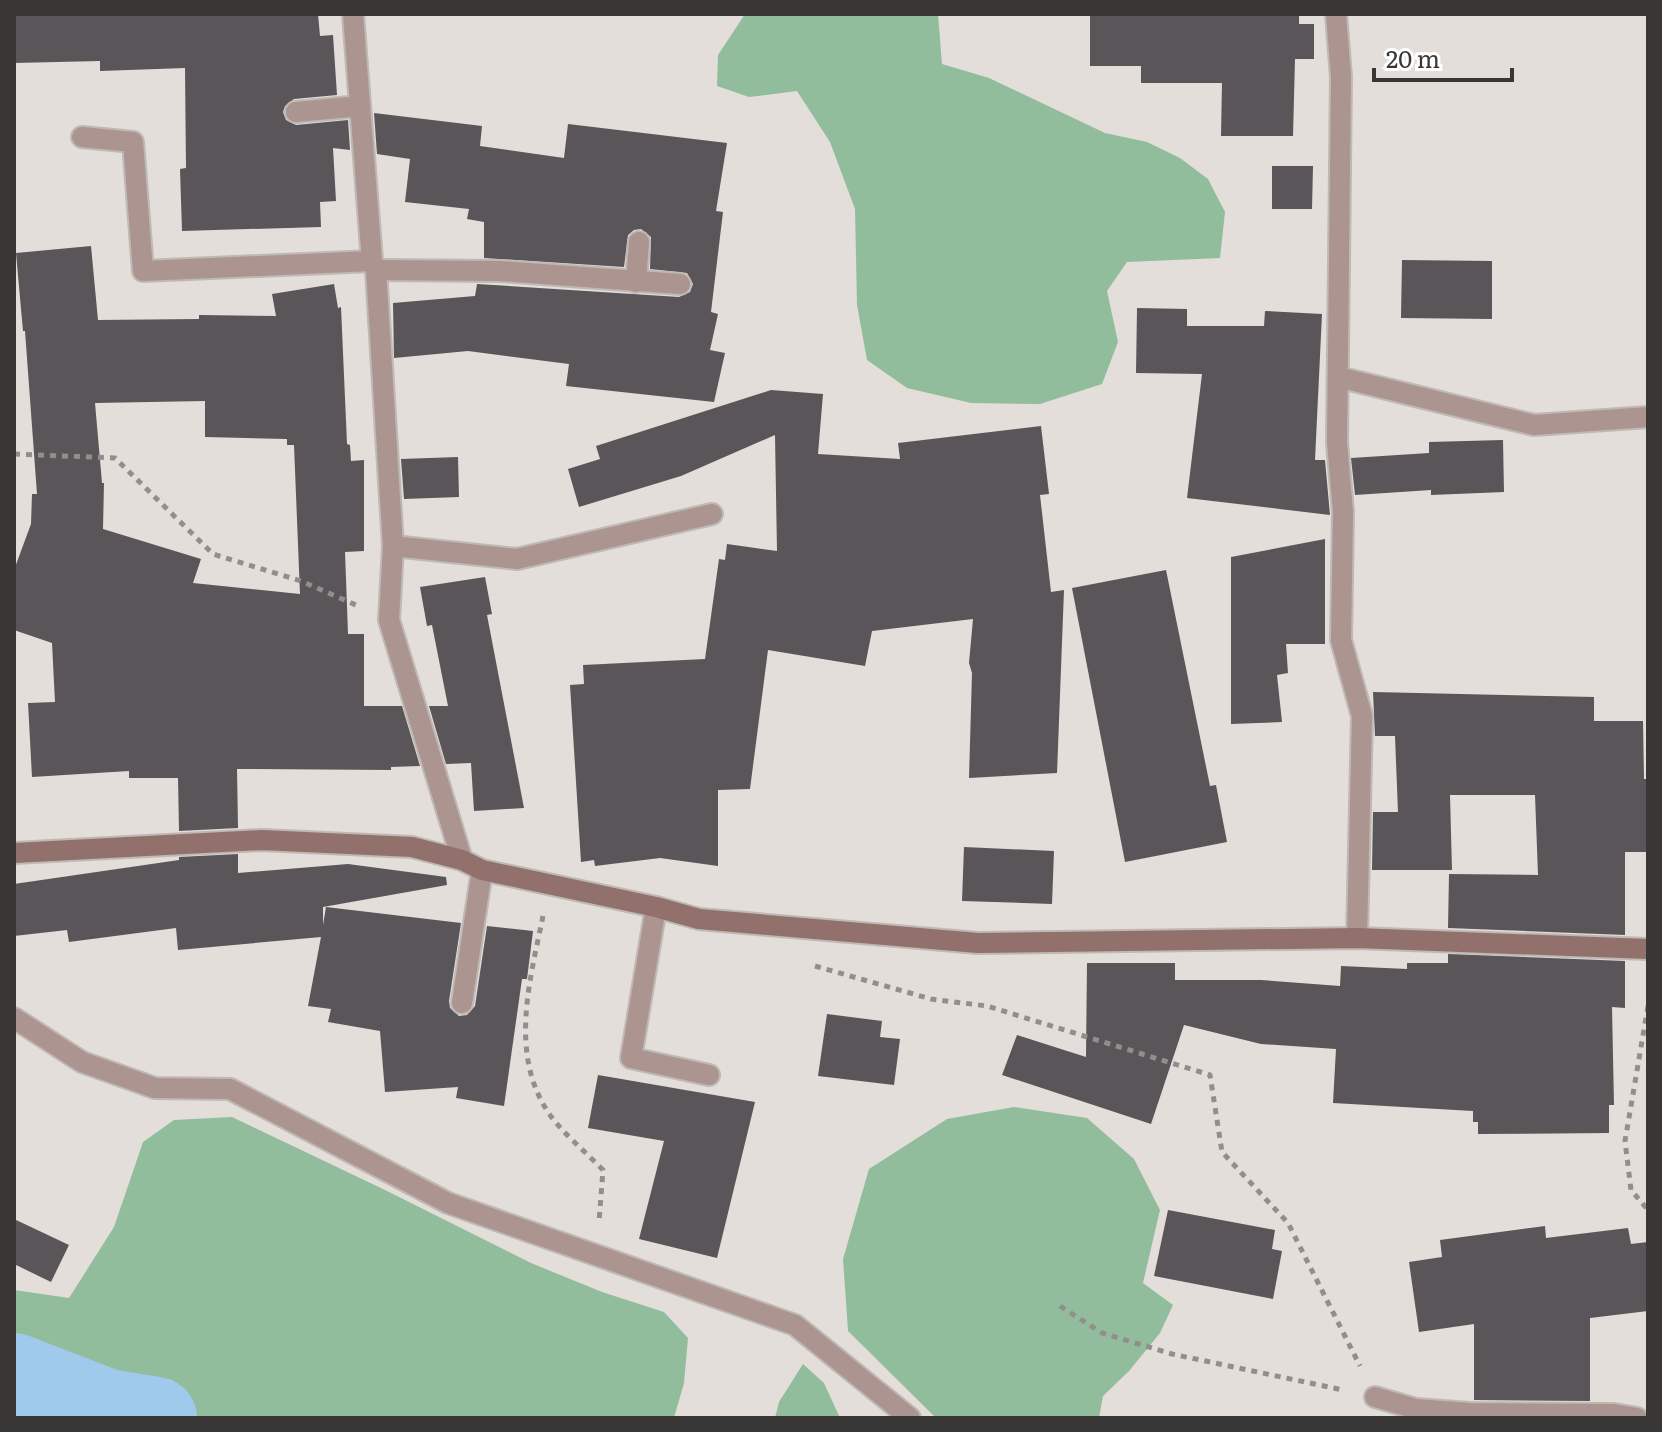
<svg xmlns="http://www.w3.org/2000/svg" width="1662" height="1432" font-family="Literata,serif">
<rect width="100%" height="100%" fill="#e3ded9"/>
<g fill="#92bd9d">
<polygon points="745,14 938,14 942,64 989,78 1105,133 1147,142 1180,158 1208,179 1225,212 1220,258 1127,262 1107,291 1118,342 1102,384 1040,404 971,403 907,388 867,360 857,305 855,209 830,142 797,91 749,97 717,86 718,55"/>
<polygon points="1014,1107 1087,1118 1134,1159 1160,1210 1143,1283 1173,1305 1160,1333 1129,1371 1103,1396 1099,1418 936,1418 848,1331 843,1259 869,1169 947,1119"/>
<polygon points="232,1117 385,1190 531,1263 602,1292 664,1312 688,1338 684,1383 674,1418 204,1418 137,1401 122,1387 111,1370 53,1369 14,1360 14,1290 69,1298 114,1227 143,1142 174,1120"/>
<polygon points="803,1364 824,1383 840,1418 775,1418 779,1402"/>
</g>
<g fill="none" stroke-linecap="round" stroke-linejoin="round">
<polyline stroke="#a0caeb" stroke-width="82" points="14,1374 107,1410 156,1418"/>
</g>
<g fill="#5a5559" fill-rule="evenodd">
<polygon points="14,14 318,14 320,36 333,35 337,95 294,99 285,106 283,112 286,120 296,125 348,120 350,150 333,148 336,201 320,202 321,227 182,231 180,169 186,168 185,68 100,71 100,61 14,63"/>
<polygon points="1090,14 1299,14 1299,24 1314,24 1314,59 1295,59 1293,136 1221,136 1222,83 1141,83 1141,66 1090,66"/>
<polygon points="374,113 482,126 480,146 564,158 568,124 727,143 716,211 723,212 711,312 718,314 710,350 725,353 714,402 566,386 569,364 468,351 394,358 393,303 475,296 477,284 679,297 690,292 693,284 687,273 650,269 651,237 641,229 634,230 628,235 624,267 484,258 484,222 467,219 469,209 405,202 410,159 377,154"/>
<polygon points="1272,166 1313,166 1312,209 1272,209"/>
<path d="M 91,246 L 98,320 L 199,319 L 199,315 L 276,316 L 272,294 L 334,284 L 338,308 L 341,307 L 347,444 L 350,445 L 351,461 L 364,460 L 364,551 L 345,552 L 348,634 L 364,634 L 364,706 L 402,706 L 420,766 L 391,767 L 391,770 L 237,769 L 238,828 L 179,831 L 178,778 L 129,778 L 129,771 L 32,777 L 28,703 L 55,702 L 52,643 L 14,630 L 14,570 L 31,524 L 32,494 L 37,494 L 25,331 L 23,331 L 16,253 ZM 205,401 L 205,437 L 287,439 L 287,445 L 294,445 L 300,594 L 193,583 L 201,559 L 103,529 L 104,483 L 102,483 L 95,403 Z"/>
<polygon points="1402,260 1492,261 1492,319 1401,318"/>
<polygon points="1137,308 1187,309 1187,326 1264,326 1265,311 1322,314 1315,460 1325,460 1330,515 1187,498 1202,374 1136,373"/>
<polygon points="771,390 823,394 818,454 900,459 898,443 1041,426 1049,494 1040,495 1051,592 1064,590 1057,773 969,778 972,673 969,663 973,619 872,631 865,666 768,650 750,789 718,790 718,866 660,858 595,866 594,860 581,862 570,685 584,684 583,665 705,659 719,559 725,560 727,544 777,551 775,435 681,476 579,507 568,469 600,459 596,446"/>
<polygon points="1503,440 1504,492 1431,495 1431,490 1355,495 1351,458 1429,453 1429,442"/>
<polygon points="458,457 459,497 404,499 401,459"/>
<polygon points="1325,539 1325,644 1286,644 1288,673 1277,675 1282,722 1231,724 1231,557"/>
<polygon points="1166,570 1210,786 1216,785 1227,842 1125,862 1072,588"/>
<polygon points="485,577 492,614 487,615 524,808 474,811 471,763 446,764 429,706 448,706 432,625 427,626 420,587"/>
<polygon points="1373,692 1594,697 1594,721 1643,721 1644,779 1648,779 1648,852 1625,852 1625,935 1448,928 1449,874 1538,875 1535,795 1450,795 1452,870 1372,870 1373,812 1398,812 1395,736 1375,736"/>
<polygon points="964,847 1054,851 1052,904 962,901"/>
<polygon points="238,854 238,873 348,864 446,877 447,885 323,907 323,925 326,907 461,923 449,1001 450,1008 459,1016 467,1015 475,1006 487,926 533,931 527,979 522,979 504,1106 456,1098 458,1087 385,1092 380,1031 328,1022 331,1009 308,1006 321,937 178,950 176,928 69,942 67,930 14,936 14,884 179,860 179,857"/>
<polygon points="1448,954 1625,961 1625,1008 1612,1007 1614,1105 1609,1105 1609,1133 1478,1134 1478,1122 1473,1122 1473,1111 1333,1103 1336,1049 1261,1044 1184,1025 1151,1124 1002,1075 1017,1035 1086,1057 1087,963 1175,963 1175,980 1261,980 1340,986 1341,966 1407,969 1407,963 1448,963"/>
<polygon points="827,1014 882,1021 880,1037 900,1039 894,1085 818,1076"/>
<polygon points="598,1075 755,1102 717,1258 639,1239 664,1141 588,1128"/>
<polygon points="1168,1210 1275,1230 1272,1249 1282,1251 1273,1299 1154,1276"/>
<polygon points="14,1219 69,1245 51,1282 14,1264"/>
<polygon points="1545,1226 1546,1238 1628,1228 1631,1244 1648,1242 1648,1311 1590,1318 1590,1401 1474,1400 1474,1324 1419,1332 1409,1262 1442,1257 1440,1240"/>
</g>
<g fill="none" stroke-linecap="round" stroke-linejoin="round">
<defs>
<g id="lane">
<polyline points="296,112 360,106"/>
<polyline points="376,270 500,271 680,284"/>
<polyline points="636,282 639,242"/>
<polyline points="1338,377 1534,425 1648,417"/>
<polyline points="656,907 631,1058 709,1075"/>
<polyline points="462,1003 482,870"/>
</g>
<g id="street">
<polyline points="353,14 372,261 376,270 393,546 389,620 462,860"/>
<polyline points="1336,14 1341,77 1337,442 1343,512 1341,640 1362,716 1357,938"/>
<polyline points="82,137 133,142 143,271 372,261"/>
<polyline points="393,546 517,559 712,514"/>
<polyline points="14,1018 82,1062 155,1088 230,1089 448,1203 795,1325 910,1418"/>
<polyline points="1375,1397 1416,1409 1469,1413 1614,1414 1637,1418"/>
</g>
<polyline id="secondary" points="14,853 262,840 412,847 462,860 482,870 656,907 699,919 978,943 1357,938 1648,949"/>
</defs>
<use href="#lane" stroke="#beb9b5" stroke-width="24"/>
<use href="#street" stroke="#beb9b5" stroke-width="24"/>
<use href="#secondary" stroke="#beb9b5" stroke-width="24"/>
<g stroke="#928e8b" stroke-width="5" stroke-dasharray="6 6" stroke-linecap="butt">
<polyline points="14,454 115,458 213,554 301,581 356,605"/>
<path d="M 543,916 C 530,980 509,1053 548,1112 C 562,1133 586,1152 603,1170 L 599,1222"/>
<polyline points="815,966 931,999 987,1006 1210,1075 1222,1152 1288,1223 1360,1366"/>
<polyline points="1648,1006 1625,1141 1631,1190 1648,1210"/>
<polyline points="1060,1306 1102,1333 1172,1354 1343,1390"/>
</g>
<use href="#lane" stroke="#ac9490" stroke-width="20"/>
<use href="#street" stroke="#ac9490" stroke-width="20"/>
<use href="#secondary" stroke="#92706b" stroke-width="20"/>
</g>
<rect width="1662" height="1432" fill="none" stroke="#393735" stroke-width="32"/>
<path d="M1374 68v12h138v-12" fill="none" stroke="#393735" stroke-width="4"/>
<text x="1386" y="68" font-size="24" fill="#393735" stroke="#ffffff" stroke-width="6" paint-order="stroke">20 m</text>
</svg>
